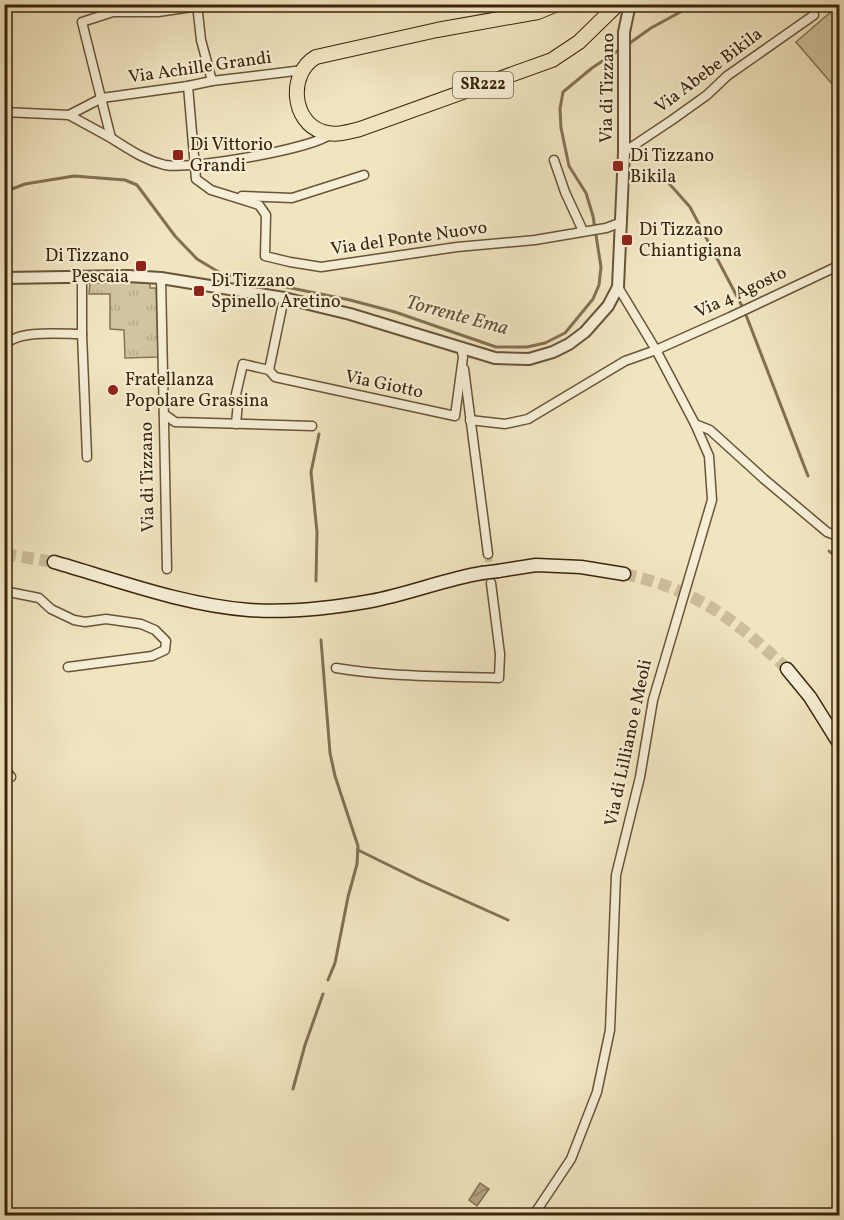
<svg xmlns="http://www.w3.org/2000/svg" width="844" height="1220" font-family="Vollkorn,serif">
<defs>
<pattern id="park-tufts" width="24" height="20" patternUnits="userSpaceOnUse" patternTransform="scale(1.5)"><rect width="24" height="20" fill="#d2c4a1"/><path d="M3 7l-1-3M5 7V3M7 7l1-3M15 17l-1-3M17 17v-4M19 17l1-3" fill="none" stroke="#b5a889"/></pattern>
<pattern id="water-waves" width="16" height="10" patternUnits="userSpaceOnUse" patternTransform="scale(1.5)"><rect width="16" height="10" fill="#b3a382"/><path d="M0 5q4-4 8 0t8 0" fill="none" stroke="#938569"/></pattern>
</defs>
<rect width="100%" height="100%" fill="#f1e5c0"/>
<filter id="stains"><feTurbulence type="fractalNoise" baseFrequency=".00333" numOctaves="4"/><feColorMatrix values="0 0 0 0 .2 0 0 0 0 .09 0 0 0 0 .02 0 0 0 .5 -.17"/></filter>
<radialGradient id="worn" r=".72"><stop offset=".6" stop-color="#630" stop-opacity="0"/><stop offset="1" stop-color="#630" stop-opacity=".3"/></radialGradient>
<polygon fill="#d2c4a1" stroke="#867456" stroke-width="1.5" points="839,5 839,92 796,42"/>
<polygon fill="url(#park-tufts)" stroke="#867456" stroke-width="1.5" points="95,279 150,282 150,288 156,288 158,357 125,358 124,330 110,329 110,294 89,294 90,283"/>
<polygon fill="url(#water-waves)" stroke="#837052" stroke-width="1.5" points="480,1183 489,1189 477,1206 469,1200"/>
<g fill="none" stroke-linecap="round" stroke-linejoin="round">
<g stroke="#837052" stroke-width="3">
<polyline points="627,45 651,28 695,4"/>
<polyline points="666,180 690,207 742,306"/>
<polyline points="4,192 25,184 74,176 125,180 137,185 175,236 197,259 222,274 350,300 395,312 496,347 527,347 545,343 565,333 593,299 599,285 601,267 593,216 586,193 569,166 561,128 560,109 563,92 592,68 622,48"/>
<polyline points="746,315 808,476"/>
<polyline points="829,551 840,561"/>
<polyline points="316,581 317,532 311,472 319,434"/>
<polyline points="321,640 330,753 335,776 358,846 357,864 348,897 335,963 328,980"/>
<polyline points="358,850 419,880 508,920"/>
<polyline points="293,1089 305,1045 323,994"/>
</g>
<polyline stroke="#cdbe9c" stroke-width="8" stroke-dasharray="8 4" stroke-linecap="butt" points="488,554 491,576"/>
<g stroke="#cdbe9c" stroke-width="12" stroke-dasharray="12 6" stroke-linecap="butt">
<polyline points="4,554 54,562"/>
<path d="M 624,574 C 695,589 736,620 787,669"/>
</g>
<defs>
<g id="minor">
<polyline points="197,4 201,40 212,81"/>
<path d="M 212,4 L 158,12 L 113,12 L 82,22 L 111,138 C 129,149 144,160 165,165 C 191,170 311,149 331,134"/>
<polyline points="188,86 196,179 211,190 259,205 266,215 265,256 290,262 321,267 457,247 535,240 606,228 622,222"/>
<polyline points="4,112 69,115 102,98 188,86 212,81 303,70"/>
<polyline points="69,115 111,138"/>
<polyline points="624,152 672,120 707,95 727,76 814,15"/>
<polyline points="554,160 565,192 583,231"/>
<polyline points="242,196 292,198 364,175"/>
<polyline points="161,278 167,569"/>
<polyline points="82,334 87,457"/>
<path d="M 4,346 C 17,329 62,334 82,334 L 82,277"/>
<polyline points="464,369 488,554"/>
<polyline points="269,370 284,298"/>
<polyline points="164,414 175,422 312,426"/>
<polyline points="470,420 505,424 528,419 625,361 656,350 730,317 840,265"/>
<polyline points="236,424 238,402 236,394 243,364 269,370 275,377 455,416 463,357 461,347"/>
<polyline points="695,424 710,430 764,479 827,532 840,537"/>
<polyline points="4,591 39,598 51,609 74,620 85,622 106,619 141,624 155,630 166,641 165,650 152,656 68,667"/>
<path d="M 336,668 C 390,677 444,676 499,678 L 500,654 L 491,583"/>
<polyline points="4,768 11,777"/>
<polyline points="533,1216 571,1159 597,1092 610,1030 616,875 640,777 653,700 712,500 709,456 695,424 656,350 618,287"/>
</g>
<polyline id="tertiary" points="4,278 128,276 161,278 284,298 350,314 495,358 529,359 553,352 569,344 585,332 608,306 618,287 624,152 624,32 630,4"/>
<g id="secondary">
<path d="M 54,562 C 117,580 183,605 249,610 C 289,613 332,608 371,601 C 409,594 445,579 482,573"/>
<polyline points="498,571 536,565 581,567 624,574"/>
<polyline points="787,669 810,697 840,745"/>
</g>
<path id="primary" d="M 557,4 L 538,12 L 437,30 L 316,57 C 288,73 291,122 323,132 C 336,136 348,132 360,129 L 552,60 L 579,42 L 618,4"/>
</defs>
<use href="#minor" stroke="#685438" stroke-width="11"/>
<use href="#tertiary" stroke="#685438" stroke-width="14"/>
<use href="#secondary" stroke="#3b240a" stroke-width="15"/>
<use href="#primary" stroke="#3b240a" stroke-width="16"/>
<use href="#minor" stroke="#f6eed6" stroke-width="8"/>
<use href="#tertiary" stroke="#f6eed6" stroke-width="10"/>
<use href="#secondary" stroke="#f6eed6" stroke-width="12"/>
<use href="#primary" stroke="#f1e5c0" stroke-width="14"/>
<defs>
<polyline id="secondary-bridge" points="482,573 498,571"/>
</defs>
<use href="#secondary-bridge" stroke="#3b240a" stroke-width="15" stroke-linecap="butt"/>
<use href="#secondary-bridge" stroke="#f6eed6" stroke-width="12"/>
</g>
<g fill="#8f2418" stroke="#f6eed6" stroke-width="2">
<rect x="172" y="149" width="12" height="12" rx="3"/>
<rect x="612" y="160" width="12" height="12" rx="3"/>
<rect x="621" y="234" width="12" height="12" rx="3"/>
<rect x="135" y="260" width="12" height="12" rx="3"/>
<rect x="193" y="285" width="12" height="12" rx="3"/>
<circle cx="113" cy="390" r="6"/>
</g>
<g text-anchor="middle" dominant-baseline="central" stroke-width="4.5" stroke-linejoin="round" paint-order="stroke">
<rect fill="#f6eed6" stroke="#736147" stroke-width="1.5" x="453" y="72" width="60" height="26" rx="4.5"/>
<g font-size="16" font-weight="bold" fill="#3b240a">
<text x="483" y="85">SR222</text>
</g>
<g font-size="18" fill="#3b240a" stroke="#f6eed6">
<text transform="translate(200 68) rotate(-8)">Via Achille Grandi</text>
<text transform="translate(709 71) rotate(-37)">Via Abebe Bikila</text>
<text transform="translate(608 88) rotate(-89)">Via di Tizzano</text>
<text transform="translate(409 239) rotate(-8)">Via del Ponte Nuovo</text>
<text transform="translate(741 293) rotate(-25)">Via 4 Agosto</text>
<text transform="translate(384 385) rotate(12)">Via Giotto</text>
<text transform="translate(148 477) rotate(-91)">Via di Tizzano</text>
<text transform="translate(629 743) rotate(-78)">Via di Lilliano e Meoli</text>
</g>
<g font-size="18" fill="#3b240a" stroke="#f6eed6" text-anchor="start">
<text x="190" y="145">Di Vittorio<tspan x="190" dy="21">Grandi</tspan></text>
<text x="630" y="156">Di Tizzano<tspan x="630" dy="21">Bikila</tspan></text>
<text x="639" y="230">Di Tizzano<tspan x="639" dy="21">Chiantigiana</tspan></text>
<text x="129" y="256" text-anchor="end">Di Tizzano<tspan x="129" dy="21">Pescaia</tspan></text>
<text x="211" y="281">Di Tizzano<tspan x="211" dy="21">Spinello Aretino</tspan></text>
<text x="125" y="380">Fratellanza<tspan x="125" dy="21">Popolare Grassina</tspan></text>
</g>
<g font-size="20" font-style="italic" fill="#655034" stroke="#f6eed6">
<text transform="translate(457 316) rotate(15)">Torrente Ema</text>
</g>
</g>
<rect width="844" height="1220" fill="none" stroke="#f1e5c0" stroke-width="24"/>
<rect x="6" y="6" width="832" height="1208" fill="none" stroke="#3b240a" stroke-width="3"/>
<rect x="12" y="12" width="820" height="1196" fill="none" stroke="#3b240a" stroke-width="1.5"/>
<rect width="100%" height="100%" filter="url(#stains)"/>
<rect width="100%" height="100%" fill="url(#worn)"/>
</svg>
